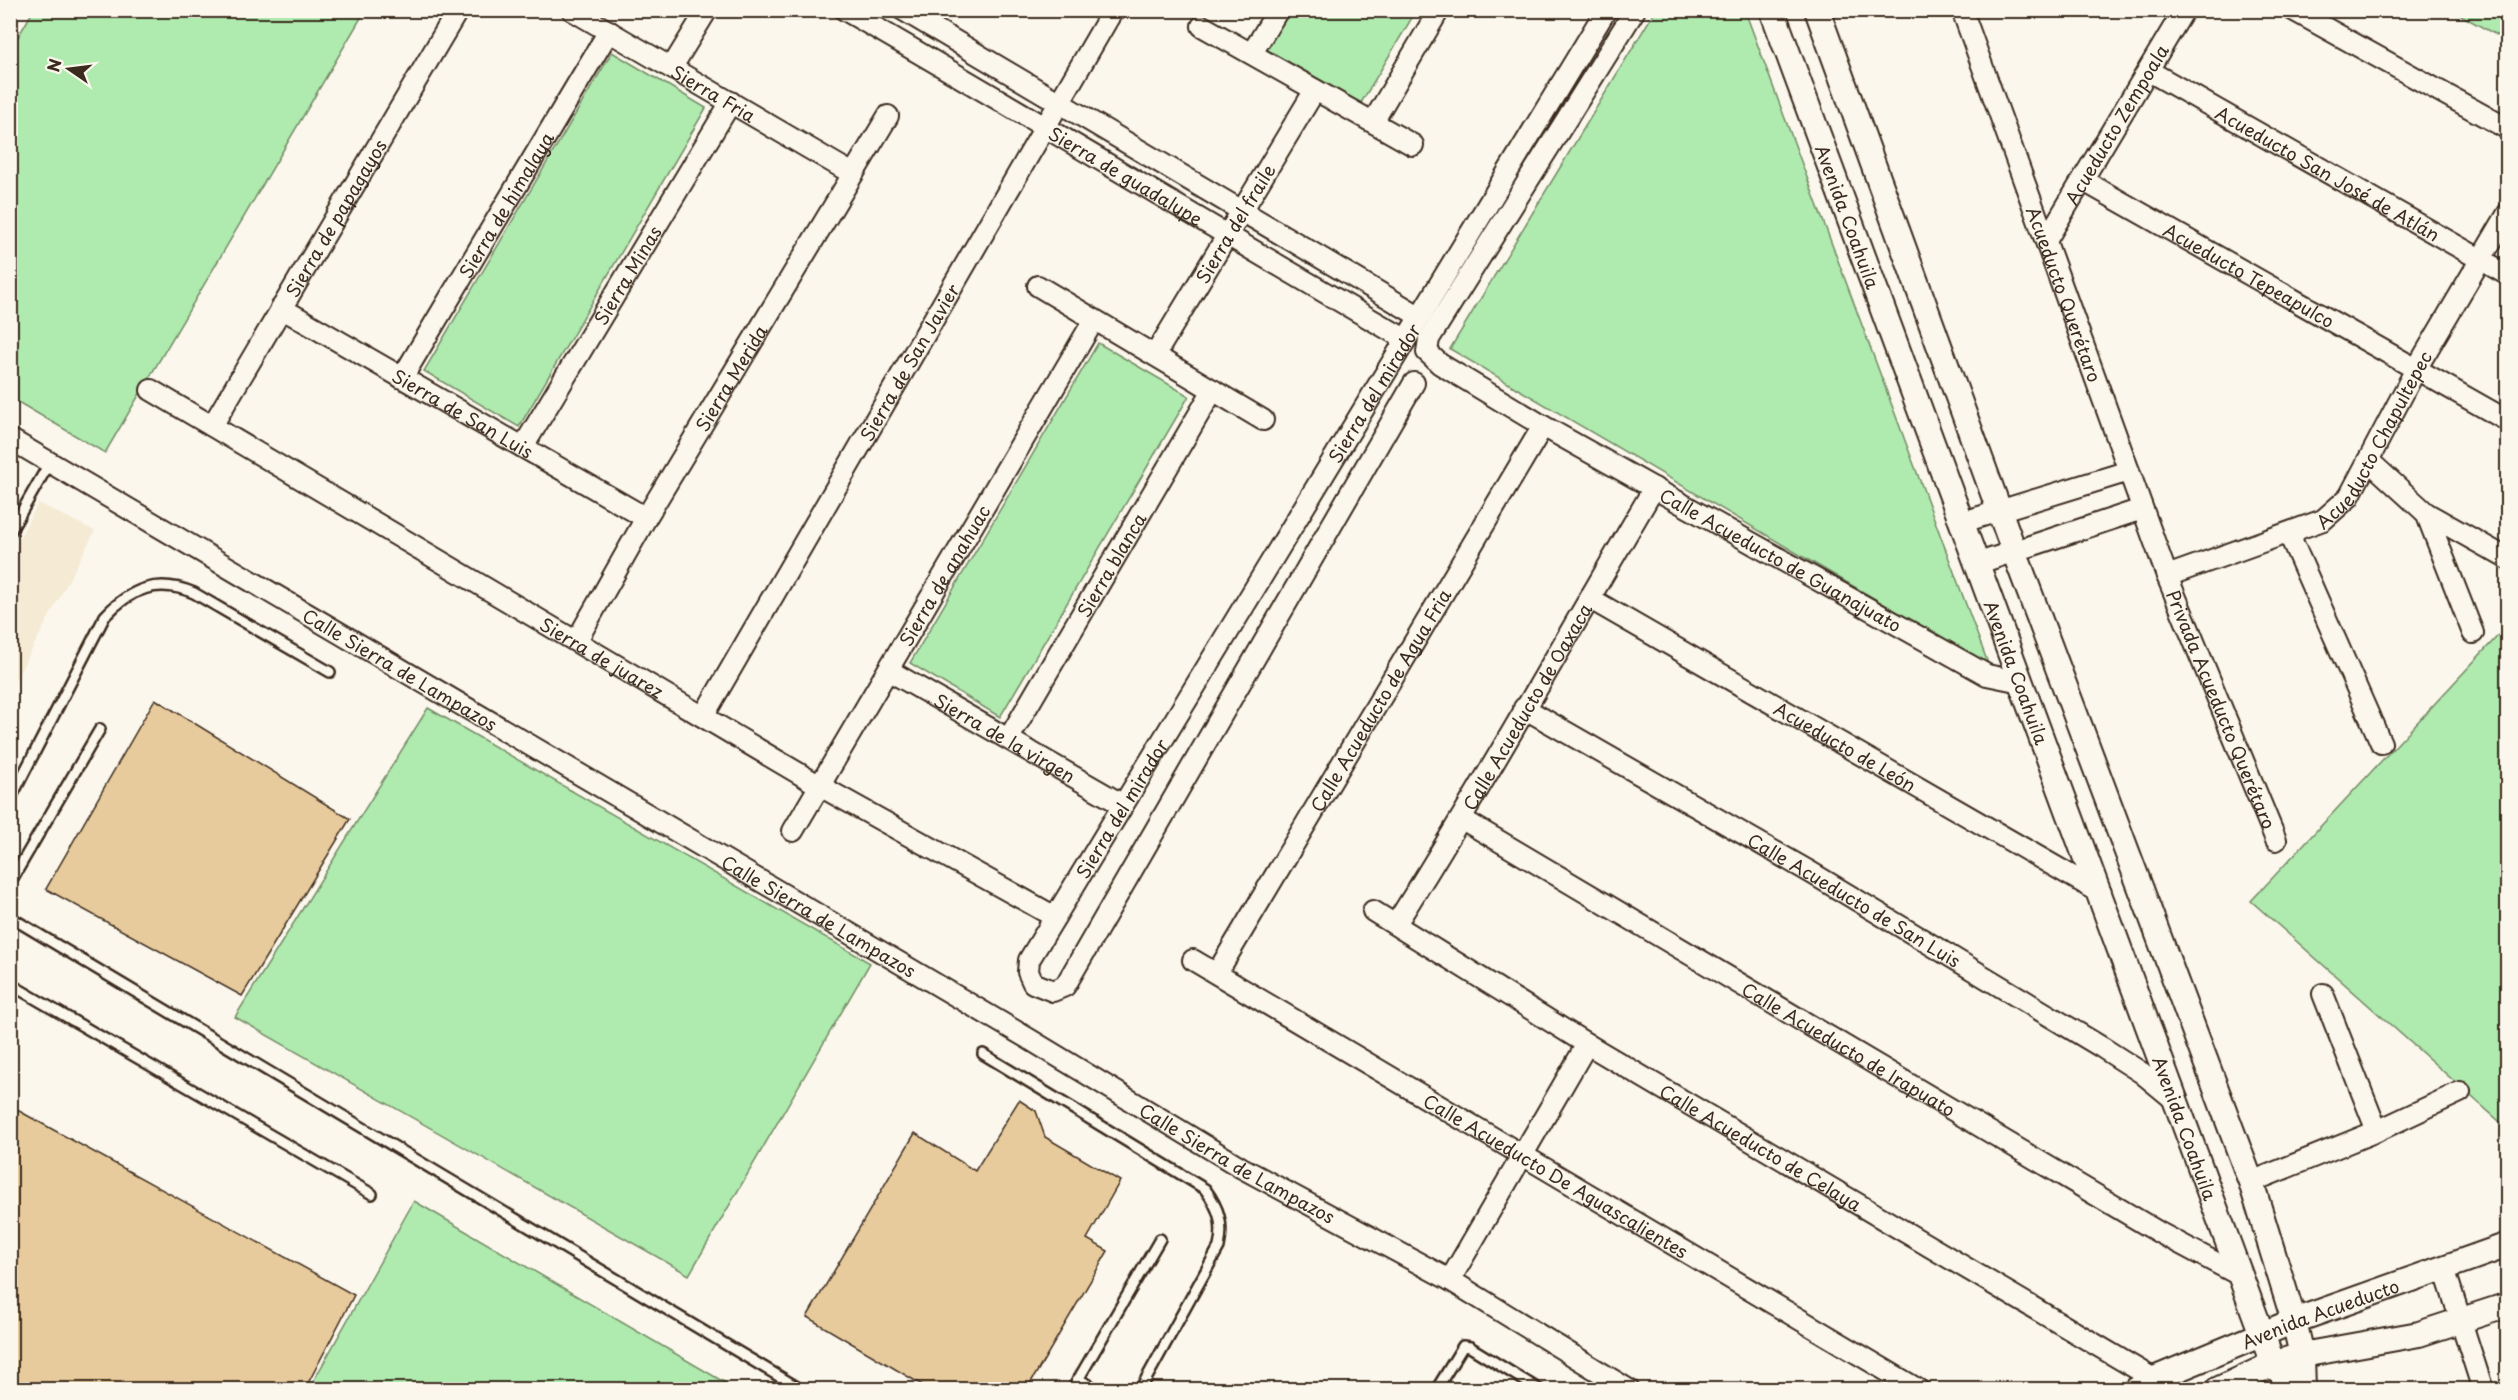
<svg xmlns="http://www.w3.org/2000/svg" width="2518" height="1400" font-family="'Playpen Sans',sans-serif">
<rect width="100%" height="100%" fill="#fbf7ec"/>
<filter id="ink" filterUnits="userSpaceOnUse"><feTurbulence type="fractalNoise" baseFrequency=".0167" numOctaves="2"/><feDisplacementMap in="SourceGraphic" scale="12" xChannelSelector="R" yChannelSelector="G"/><feConvolveMatrix kernelMatrix="1 2 1 2 8 2 1 2 1" color-interpolation-filters="sRGB"/></filter>
<g filter="url(#ink)">
<polygon fill="#f5ead4" points="38,503 95,531 11,688 11,554"/>
<g fill="#afeaaf" stroke="#758a66" stroke-width="1.5">
<polygon points="33,11 365,11 105,453 11,398 11,49"/>
<polygon points="1287,11 1416,11 1361,103 1264,48"/>
<polygon points="1655,11 1745,11 1989,666 1450,349"/>
<polygon points="2453,11 2507,11 2507,41"/>
<polygon points="612,52 706,108 519,427 424,371"/>
<polygon points="1098,343 1189,396 1000,717 910,663"/>
<polygon points="2507,626 2507,1128 2251,901"/>
<polygon points="428,708 870,963 689,1275 235,1017"/>
<polygon points="414,1201 736,1389 309,1389"/>
</g>
<g fill="#e8cb9c" stroke="#3b2a1e" stroke-width="1.5">
<polygon points="155,699 350,819 242,996 46,889"/>
<polygon points="1019,1100 1036,1111 1045,1137 1120,1181 1087,1239 1108,1251 1027,1389 929,1389 807,1317 915,1133 975,1171"/>
<polygon points="10,1106 354,1295 305,1389 10,1389"/>
</g>
<g fill="none" stroke-linecap="round" stroke-linejoin="round">
<defs>
<g id="service">
<polyline points="10,532 50,462"/>
<path d="M 10,800 L 105,616 C 131,588 158,578 194,593 L 330,672"/>
<polyline points="10,883 100,729"/>
<polyline points="10,917 802,1390"/>
<polyline points="10,984 372,1194"/>
<path d="M 983,1054 L 1205,1189 C 1219,1208 1224,1224 1219,1247 L 1140,1390"/>
<polyline points="1078,1379 1098,1390"/>
<polyline points="1072,1390 1160,1239"/>
<polyline points="1436,1390 1463,1346 1470,1347 1540,1390"/>
</g>
<g id="minor">
<path id="s1" d="M 572,10 L 853,174"/>
<path id="s2" d="M 845,10 C 1033,118 1217,231 1405,339"/>
<polyline points="903,10 1419,316"/>
<path id="s3" d="M 1635,10 L 1429,339 L 1427,352 L 1440,364 L 1543,426 L 1987,675 L 2021,682"/>
<path id="s4" d="M 1962,10 L 2167,576 L 2276,840"/>
<polyline points="2293,10 2508,129"/>
<polyline points="1202,26 1413,145"/>
<polyline points="1252,53 1278,10"/>
<polyline points="672,67 707,10"/>
<path id="s5" d="M 2149,71 L 2508,275"/>
<polyline points="1373,122 1439,10"/>
<path id="s6" d="M 2084,181 L 2508,421"/>
<path id="s7" d="M 2047,239 L 2184,10"/>
<polyline points="1038,286 1263,420"/>
<path id="s8" d="M 281,308 L 646,518"/>
<path id="s9" d="M 1155,355 L 1315,90"/>
<path id="s10" d="M 402,378 L 609,31"/>
<path id="s11" d="M 1414,383 L 1065,986 L 1053,991 L 1033,983 L 1028,972 L 1029,960 L 1606,10"/>
<path id="s12" d="M 151,390 L 820,786 L 1055,917"/>
<path id="s13" d="M 212,426 L 458,10"/>
<path id="s14" d="M 10,439 L 1029,1039 L 1242,1168 L 1450,1280 L 1629,1390"/>
<path id="s15" d="M 523,447 L 731,102"/>
<polyline points="2368,460 2426,513 2508,559"/>
<polyline points="2426,513 2473,633"/>
<polyline points="1963,522 2129,471"/>
<polyline points="2289,534 2381,743"/>
<polyline points="1979,563 2142,509"/>
<path id="s16" d="M 2167,576 L 2323,520 L 2349,497 L 2415,371 L 2508,213"/>
<path id="s17" d="M 1589,598 L 2101,893"/>
<path id="s18" d="M 577,640 L 646,518 L 888,116"/>
<path id="s19" d="M 888,670 L 1123,805"/>
<path id="s20" d="M 1524,708 L 1810,872 L 2103,1048 L 2142,1073 L 2176,1101"/>
<path id="s21" d="M 704,715 L 1113,10"/>
<path id="s22" d="M 1009,738 L 1213,390"/>
<path id="s23" d="M 1462,819 L 2160,1233 L 2239,1275"/>
<path id="s24" d="M 793,831 L 1094,320"/>
<path id="s25" d="M 1373,911 L 1587,1044 L 2154,1379"/>
<path id="s26" d="M 1396,924 C 1486,781 1568,634 1654,488"/>
<path id="s27" d="M 1193,960 L 1919,1390"/>
<path id="s28" d="M 1217,973 L 1543,426"/>
<polyline points="2323,994 2377,1131"/>
<polyline points="2251,1182 2377,1131 2460,1092"/>
<polyline points="2444,1268 2483,1390"/>
<polyline points="1450,1280 1587,1044"/>
</g>
<g id="tertiary">
<path id="s29" d="M 1772,10 L 2273,1364 L 2297,1390"/>
<polyline points="1817,10 2014,551 2251,1182 2294,1321 2302,1355 2303,1390"/>
<path id="s30" d="M 2136,1390 L 2154,1379 L 2294,1321 L 2508,1245"/>
<polyline points="2217,1390 2273,1364 2302,1355 2419,1334 2508,1305"/>
</g>
</defs>
<use href="#service" stroke="#3b2a1e" stroke-width="14"/>
<use href="#minor" stroke="#3b2a1e" stroke-width="24"/>
<use href="#tertiary" stroke="#3b2a1e" stroke-width="28"/>
<use href="#service" stroke="#fbf7ec" stroke-width="9"/>
<use href="#minor" stroke="#fbf7ec" stroke-width="20"/>
<use href="#tertiary" stroke="#fbf7ec" stroke-width="24"/>
</g>
</g>
<g text-anchor="middle" dominant-baseline="central" stroke-width="4.5" stroke-linejoin="round" paint-order="stroke">
<g font-size="18" fill="#3b2a1e" stroke="#fbf7ec">
<text stroke="none"><textPath href="#s1" startOffset="164">Sierra Fria</textPath></text>
<text stroke="none"><textPath href="#s7" startOffset="134">Acueducto Zempoala</textPath></text>
<text stroke="none"><textPath href="#s5" startOffset="206">Acueducto San José de Atlán</textPath></text>
<text stroke="none"><textPath href="#s2" startOffset="326">Sierra de guadalupe</textPath></text>
<text stroke="none"><textPath href="#s10" startOffset="202">Sierra de himalaya</textPath></text>
<text stroke="none"><textPath href="#s29" startOffset="220">Avenida Coahuila</textPath></text>
<text stroke="none"><textPath href="#s13" startOffset="242">Sierra de papagayos</textPath></text>
<text stroke="none"><textPath href="#s9" startOffset="154">Sierra del fraile</textPath></text>
<text stroke="none"><textPath href="#s15" startOffset="201">Sierra Minas</textPath></text>
<text stroke="none"><textPath href="#s6" startOffset="190">Acueducto Tepeapulco</textPath></text>
<text stroke="none"><textPath href="#s4" startOffset="302">Acueducto Querétaro</textPath></text>
<text stroke="none"><textPath href="#s21" startOffset="408">Sierra de San Javier</textPath></text>
<text stroke="none"><textPath href="#s18" startOffset="304">Sierra Merida</textPath></text>
<text stroke="none"><textPath href="#s11" startOffset="1419">Sierra del mirador</textPath></text>
<text stroke="none"><textPath href="#s8" startOffset="210">Sierra de San Luis</textPath></text>
<text stroke="none"><textPath href="#s16" startOffset="262">Acueducto Chapultepec</textPath></text>
<text stroke="none"><textPath href="#s3" startOffset="812">Calle Acueducto de Guanajuato</textPath></text>
<text stroke="none"><textPath href="#s22" startOffset="201">Sierra blanca</textPath></text>
<text stroke="none"><textPath href="#s24" startOffset="297">Sierra de anahuac</textPath></text>
<text stroke="none"><textPath href="#s12" startOffset="524">Sierra de juarez</textPath></text>
<text stroke="none"><textPath href="#s14" startOffset="453">Calle Sierra de Lampazos</textPath></text>
<text stroke="none"><textPath href="#s29" startOffset="706">Avenida Coahuila</textPath></text>
<text stroke="none"><textPath href="#s28" startOffset="318">Calle Acueducto de Agua Fria</textPath></text>
<text stroke="none"><textPath href="#s26" startOffset="254">Calle Acueducto de Oaxaca</textPath></text>
<text stroke="none"><textPath href="#s4" startOffset="746">Privada Acueducto Querétaro</textPath></text>
<text stroke="none"><textPath href="#s19" startOffset="135">Sierra de la virgen</textPath></text>
<text stroke="none"><textPath href="#s17" startOffset="296">Acueducto de León</textPath></text>
<text stroke="none"><textPath href="#s11" startOffset="933">Sierra del mirador</textPath></text>
<text stroke="none"><textPath href="#s20" startOffset="382">Calle Acueducto de San Luis</textPath></text>
<text stroke="none"><textPath href="#s14" startOffset="939">Calle Sierra de Lampazos</textPath></text>
<text stroke="none"><textPath href="#s23" startOffset="450">Calle Acueducto de Irapuato</textPath></text>
<text stroke="none"><textPath href="#s29" startOffset="1192">Avenida Coahuila</textPath></text>
<text stroke="none"><textPath href="#s25" startOffset="454">Calle Acueducto de Celaya</textPath></text>
<text stroke="none"><textPath href="#s14" startOffset="1425">Calle Sierra de Lampazos</textPath></text>
<text stroke="none"><textPath href="#s27" startOffset="422">Calle Acueducto De Aguascalientes</textPath></text>
<text stroke="none"><textPath href="#s30" startOffset="200">Avenida Acueducto</textPath></text>
</g>
</g>
<rect width="2518" height="1400" fill="none" stroke="#fbf7ec" stroke-width="36"/>
<rect x="18" y="18" width="2482" height="1364" fill="none" stroke="#3b2a1e" stroke-width="2" filter="url(#ink)"/>
<g transform="translate(69 69) rotate(284)" stroke="#fbf7ec" stroke-width="4.5" paint-order="stroke">
<path d="M0-4.5L10 22L0 15L-10 22Z" fill="#3b2a1e"/>
<text y="-9" font-size="16" font-weight="bold" text-anchor="middle" fill="#3b2a1e">N</text>
</g>
</svg>
